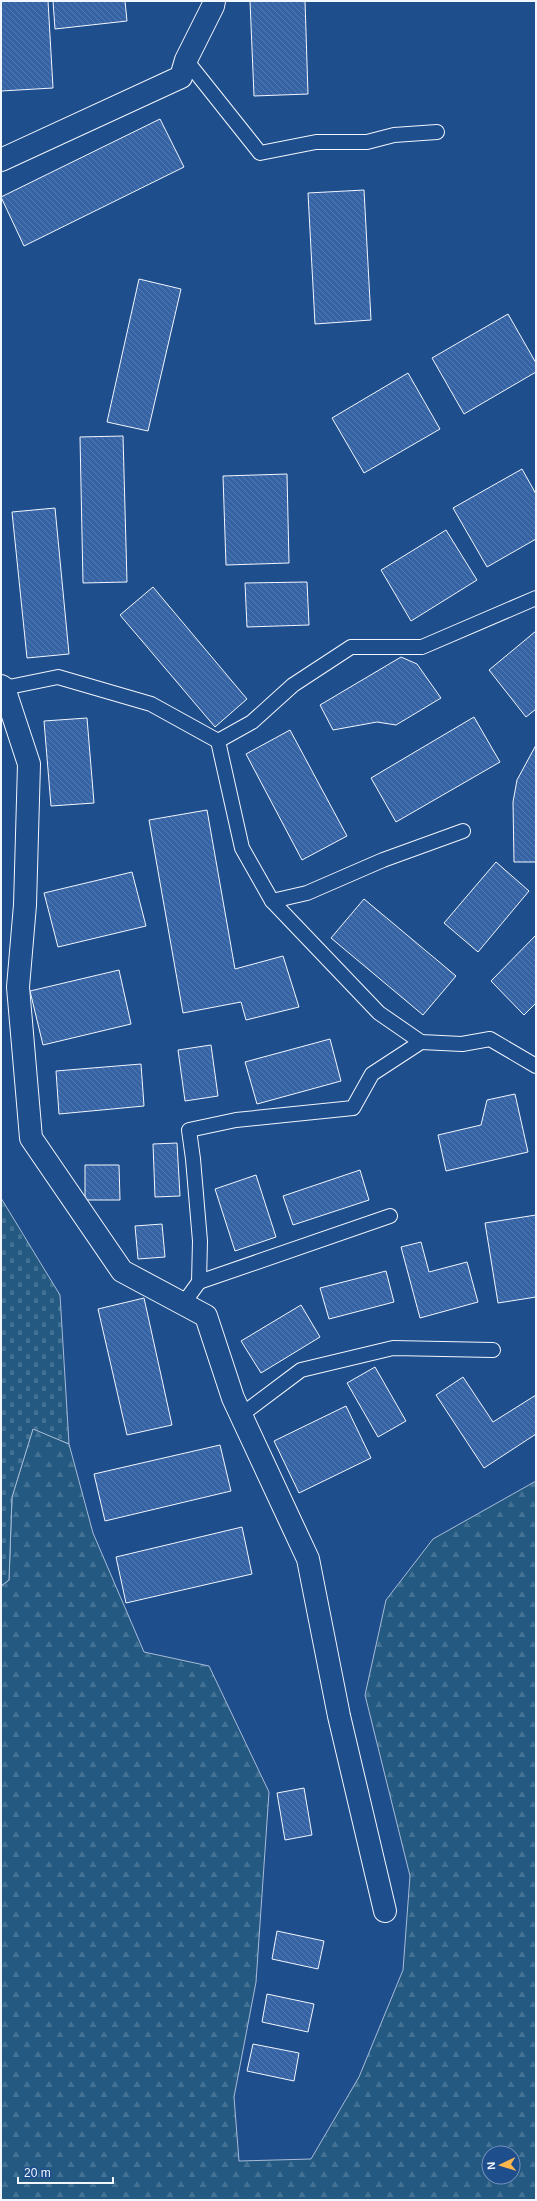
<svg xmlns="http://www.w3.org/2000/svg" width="537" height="2201" font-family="Arial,sans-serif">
<defs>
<pattern id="forest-firs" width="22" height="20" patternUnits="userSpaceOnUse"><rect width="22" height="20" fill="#245a82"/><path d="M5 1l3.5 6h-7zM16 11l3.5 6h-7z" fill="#447295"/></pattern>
<pattern id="cemetery-stones" width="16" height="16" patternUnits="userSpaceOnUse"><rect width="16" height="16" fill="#245a82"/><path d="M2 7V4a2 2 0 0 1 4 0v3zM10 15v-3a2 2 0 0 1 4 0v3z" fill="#447295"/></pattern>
<pattern id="building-back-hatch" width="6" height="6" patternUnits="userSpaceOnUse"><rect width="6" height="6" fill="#3563a3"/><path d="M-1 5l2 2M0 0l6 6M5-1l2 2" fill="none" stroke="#537ab1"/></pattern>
</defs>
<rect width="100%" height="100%" fill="#1f4e8c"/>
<path fill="url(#forest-firs)" stroke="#a8bbd7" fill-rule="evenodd" d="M 33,1428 L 69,1444 L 93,1533 L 144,1652 L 209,1666 L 269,1792 L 256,1982 L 234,2097 L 239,2161 L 311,2159 L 359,2077 L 403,1970 L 410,1876 L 365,1695 L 386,1600 L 433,1539 L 536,1481 L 536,2200 L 1,2200 L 1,1586 L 9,1580 L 12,1497 ZM 489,2153 L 513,2153 L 513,2177 L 489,2177 Z"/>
<polygon fill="url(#cemetery-stones)" stroke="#a8bbd7" points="1,1198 60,1295 69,1444 33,1429 12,1497 9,1580 1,1586"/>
<g fill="url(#building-back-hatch)" stroke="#f2f6ff">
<polygon points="1,1 48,1 53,88 1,91"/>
<polygon points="53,1 125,1 127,21 55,29"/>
<polygon points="250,1 305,1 308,94 254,96"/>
<polygon points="160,119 184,167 24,246 1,197"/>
<polygon points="364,190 371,320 315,324 308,193"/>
<polygon points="139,279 181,289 148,431 107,422"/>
<polygon points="508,314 536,363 536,372 464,414 432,358"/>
<polygon points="408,373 440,429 364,473 332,418"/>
<polygon points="123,436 127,582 83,583 80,437"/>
<polygon points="522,469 536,494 536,539 487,567 453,508"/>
<polygon points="287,474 289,563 226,565 223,476"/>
<polygon points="55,508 69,654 27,658 12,512"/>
<polygon points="446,530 477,580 411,621 381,570"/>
<polygon points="307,582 309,625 247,627 245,583"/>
<polygon points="153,587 247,699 215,727 120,615"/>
<polygon points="536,631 536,709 526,717 489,670"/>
<polygon points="401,657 417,664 441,698 396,725 377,722 333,730 320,705"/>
<polygon points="474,717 500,762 396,822 371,778"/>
<polygon points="87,718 94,803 51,806 44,721"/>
<polygon points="290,730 347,836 302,860 246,754"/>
<polygon points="536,745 536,862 514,862 513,802 517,780"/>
<polygon points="207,810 235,969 283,956 299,1007 246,1020 241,1002 183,1013 149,820"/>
<polygon points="496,862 529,891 478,952 444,923"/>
<polygon points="132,872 146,926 58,947 44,893"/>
<polygon points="364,899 456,976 423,1015 331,938"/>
<polygon points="536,935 536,1003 524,1015 491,981"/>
<polygon points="119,970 131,1024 43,1045 30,991"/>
<polygon points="330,1039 341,1081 257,1104 245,1062"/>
<polygon points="211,1045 218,1096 185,1101 178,1050"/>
<polygon points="141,1064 144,1106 59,1114 56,1071"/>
<polygon points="515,1094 528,1152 446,1171 438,1135 481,1125 487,1100"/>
<polygon points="177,1143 180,1196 155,1197 153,1144"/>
<polygon points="85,1165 119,1165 120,1200 85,1200"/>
<polygon points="360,1170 369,1200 293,1225 283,1196"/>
<polygon points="256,1175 276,1237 235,1251 215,1189"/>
<polygon points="536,1215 536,1297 498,1303 485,1223"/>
<polygon points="162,1224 165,1257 138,1259 135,1226"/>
<polygon points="421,1242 429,1272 467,1262 478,1302 420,1318 401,1247"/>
<polygon points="386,1271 394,1302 329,1319 320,1288"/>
<polygon points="144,1298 172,1425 127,1435 98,1309"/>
<polygon points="301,1305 320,1337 261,1373 241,1341"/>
<polygon points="375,1367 406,1421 378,1437 347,1383"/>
<polygon points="463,1377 493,1422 536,1395 536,1434 484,1468 436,1395"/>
<polygon points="346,1406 371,1458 299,1493 274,1441"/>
<polygon points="220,1445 231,1491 105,1521 94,1474"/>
<polygon points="242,1527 252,1574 126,1603 116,1557"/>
<polygon points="304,1788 312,1835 285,1840 277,1793"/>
<polygon points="277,1931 324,1941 318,1969 272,1959"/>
<polygon points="267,1994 314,2004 308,2032 262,2022"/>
<polygon points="253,2044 299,2053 294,2081 247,2071"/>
</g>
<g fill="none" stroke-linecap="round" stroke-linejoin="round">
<defs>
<g id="lane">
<polyline points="186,60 260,153 316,142 367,142 394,135 437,132"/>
<polyline points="4,688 58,677 151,704 218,741 252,722 293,685 351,647 422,647 536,598"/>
<polyline points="218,741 242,848 272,901 307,893 383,860 463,831"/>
<polyline points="272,901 379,1013 421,1042 462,1044 490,1039 536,1066"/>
<polyline points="199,1282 390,1216"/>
<polyline points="183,1304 199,1282 200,1241 193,1159 189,1130 236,1120 353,1108 372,1074 421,1042"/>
<polyline points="241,1415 301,1370 393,1348 493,1350"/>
</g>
<g id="street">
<polyline points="1,160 181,77 186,60 213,6 214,1"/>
<polyline points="1,686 4,688 29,764 25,905 18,987 31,1138 122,1271 206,1316 233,1398 308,1559 339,1716 385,1911"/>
</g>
</defs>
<use href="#lane" stroke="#f2f6ff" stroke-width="16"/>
<use href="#street" stroke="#f2f6ff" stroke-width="24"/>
<use href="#lane" stroke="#1f4e8c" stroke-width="14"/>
<use href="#street" stroke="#1f4e8c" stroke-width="22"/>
</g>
<rect width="537" height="2201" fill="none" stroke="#f2f6ff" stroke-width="4"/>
<g transform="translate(501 2165) rotate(266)"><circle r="19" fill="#1f4e8c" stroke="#7391ba"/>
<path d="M0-3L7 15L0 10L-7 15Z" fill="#ffb74d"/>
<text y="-6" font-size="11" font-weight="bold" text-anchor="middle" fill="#f2f6ff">N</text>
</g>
<path d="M18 2177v6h95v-6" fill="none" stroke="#f2f6ff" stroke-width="2"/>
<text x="24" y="2177" font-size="12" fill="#f2f6ff" stroke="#1f4e8c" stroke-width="3" paint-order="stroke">20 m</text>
</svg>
